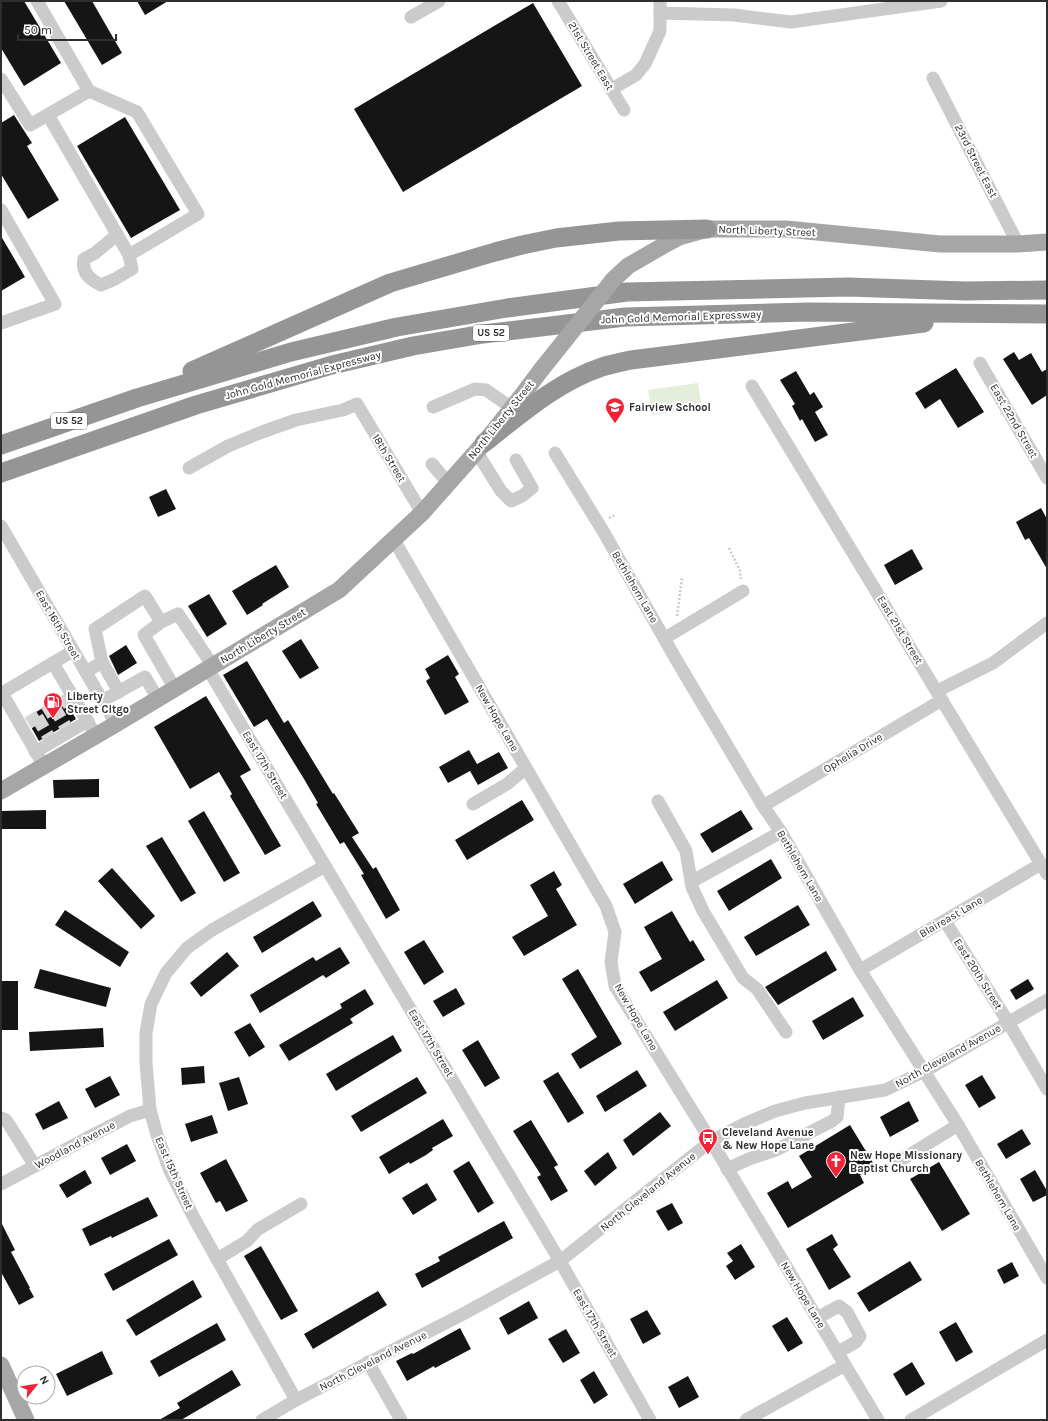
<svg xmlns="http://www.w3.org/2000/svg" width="1048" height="1421" font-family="Karla,sans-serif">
<rect width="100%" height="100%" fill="#fff"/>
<polygon fill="#e5eddb" points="698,383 702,408 652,415 648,390"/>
<g fill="#151515">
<polygon points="1,1 24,1 61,63 24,86 1,48"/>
<polygon points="64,1 92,1 122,53 102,65"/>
<polygon points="137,1 168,1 145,15"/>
<polygon points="533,3 582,86 403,192 354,109"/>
<polygon points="14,115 32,143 27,146 59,200 28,219 1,174 1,123"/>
<polygon points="125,117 180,210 131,238 77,146"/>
<polygon points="1,236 25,277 1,291"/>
<polygon points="1014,352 1019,360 1031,353 1042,372 1047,369 1047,395 1032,405 1003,359"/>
<polygon points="956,368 984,412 958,428 940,399 925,409 915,393"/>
<polygon points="796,371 810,395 814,392 823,407 815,412 828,435 815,442 802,419 800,421 792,406 795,404 780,380"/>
<polygon points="166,489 176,509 158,517 149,497"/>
<polygon points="1041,508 1047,519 1047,569 1029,538 1025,540 1016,522"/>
<polygon points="912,549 923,569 895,585 884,565"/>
<polygon points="276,565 289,587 262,604 263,605 247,615 232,591"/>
<polygon points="209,594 227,624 207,637 188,606"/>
<polygon points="301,639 319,668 300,679 282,651"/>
<polygon points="126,645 137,663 118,675 109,656"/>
<polygon points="448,655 459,674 455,677 469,702 445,715 426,681 430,678 425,669"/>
<polygon points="247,661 284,723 288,720 333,794 334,793 359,833 352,837 373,869 376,867 400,910 386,919 361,875 364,874 344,842 340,844 316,804 318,803 304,779 267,719 254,727 223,675"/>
<polygon points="63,696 76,719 39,741 26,718"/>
<polygon points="206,696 251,770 240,776 281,846 265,855 230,796 232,794 219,772 190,789 154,727"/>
<polygon points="469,750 477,764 499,752 508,768 478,785 470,771 448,783 439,767"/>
<polygon points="99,779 99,797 54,798 53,780"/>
<polygon points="522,800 534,820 467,860 455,840"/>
<polygon points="46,810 46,829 1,829 1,811"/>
<polygon points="741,810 753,829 712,853 700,834"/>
<polygon points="204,811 240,873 224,882 188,821"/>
<polygon points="162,837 196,893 181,902 146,846"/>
<polygon points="771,859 782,878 729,911 717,891"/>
<polygon points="662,861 673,880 635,904 623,884"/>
<polygon points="112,868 155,916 141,929 98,881"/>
<polygon points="554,871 562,885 556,889 577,925 524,956 512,937 548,916 530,885"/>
<polygon points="313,901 322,916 262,953 253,937"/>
<polygon points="798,905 810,925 756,956 744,937"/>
<polygon points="65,910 129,952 120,967 55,925"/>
<polygon points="672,911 690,942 693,940 705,960 651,992 639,972 662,959 644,927"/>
<polygon points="424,940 444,972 424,985 404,952"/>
<polygon points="340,947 350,963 326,978 323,975 260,1013 250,995 313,957 316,961"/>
<polygon points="826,951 837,970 778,1005 765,987"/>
<polygon points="227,952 239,966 201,997 190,983"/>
<polygon points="40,969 111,988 106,1007 34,988"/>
<polygon points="578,969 622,1044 580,1069 571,1054 597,1037 562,979"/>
<polygon points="1028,979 1034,989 1016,1000 1010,990"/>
<polygon points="717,980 728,998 675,1031 663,1012"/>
<rect x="1" y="981" width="17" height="49"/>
<polygon points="456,988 465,1004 443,1017 433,1001"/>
<polygon points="365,989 374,1004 350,1019 353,1023 289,1061 279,1045 342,1008 340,1004"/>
<polygon points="853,997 864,1016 823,1040 812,1021"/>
<polygon points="250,1023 265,1047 249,1057 234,1032"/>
<polygon points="103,1028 104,1047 30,1051 29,1032"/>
<polygon points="393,1035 402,1051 336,1091 326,1074"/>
<polygon points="478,1040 500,1078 485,1087 462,1050"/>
<polygon points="204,1066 205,1083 182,1085 181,1068"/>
<polygon points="637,1070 647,1086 605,1112 596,1096"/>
<polygon points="558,1072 584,1113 568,1123 543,1081"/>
<polygon points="982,1075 996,1098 979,1108 965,1085"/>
<polygon points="110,1076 120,1095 95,1108 85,1089"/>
<polygon points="239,1077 248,1104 228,1111 219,1083"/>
<polygon points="417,1077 427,1093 361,1132 351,1116"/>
<polygon points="59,1101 68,1118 43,1130 35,1114"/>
<polygon points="909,1101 919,1121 890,1137 880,1117"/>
<polygon points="660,1112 671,1126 633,1156 623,1140"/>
<polygon points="212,1115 218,1133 191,1142 185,1124"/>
<polygon points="443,1119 453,1136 432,1148 433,1150 426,1155 410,1164 409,1162 389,1174 379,1157"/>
<polygon points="531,1120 558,1165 554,1167 568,1191 551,1201 537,1177 541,1175 513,1131"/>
<polygon points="850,1125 875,1166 860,1175 864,1183 788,1228 767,1193 788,1181 792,1189 812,1177 799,1156"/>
<polygon points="1022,1129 1031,1144 1006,1159 997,1144"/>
<polygon points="127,1144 136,1161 110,1175 101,1158"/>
<polygon points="608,1152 617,1168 595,1186 584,1171"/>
<polygon points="226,1159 248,1201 226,1212 220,1201 216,1203 200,1173"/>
<polygon points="469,1161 494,1203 478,1213 453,1171"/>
<polygon points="939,1162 970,1214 942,1231 910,1179"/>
<polygon points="85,1170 92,1183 67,1198 59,1185"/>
<polygon points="1035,1170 1047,1191 1047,1195 1033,1202 1020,1179"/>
<polygon points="427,1183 437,1200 413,1215 402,1198"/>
<polygon points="148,1197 158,1216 112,1238 111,1236 90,1246 82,1229"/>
<polygon points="672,1203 683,1223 668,1231 656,1211"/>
<polygon points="504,1221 513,1238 422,1288 415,1274 440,1261 438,1257"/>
<polygon points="1,1222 15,1250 11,1252 30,1288 29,1288 34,1297 19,1305 1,1272"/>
<polygon points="832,1234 838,1245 833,1249 851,1277 829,1290 806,1249"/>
<polygon points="169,1239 178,1255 113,1291 104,1274"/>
<polygon points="741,1244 755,1267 735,1280 726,1266 733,1261 727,1253"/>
<polygon points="261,1246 298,1311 281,1320 244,1256"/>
<polygon points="910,1261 922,1280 869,1312 857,1293"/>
<polygon points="1012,1262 1019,1276 1004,1284 997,1270"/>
<polygon points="193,1280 202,1297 136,1336 126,1320"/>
<polygon points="378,1291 387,1305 313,1349 304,1334"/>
<polygon points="529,1301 538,1318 508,1335 499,1318"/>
<polygon points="647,1310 661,1334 643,1344 630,1319"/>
<polygon points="787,1317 803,1343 788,1352 772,1326"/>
<polygon points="956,1322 973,1352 956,1362 939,1332"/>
<polygon points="217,1323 226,1340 159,1377 150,1361"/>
<polygon points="460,1328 471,1349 435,1368 434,1366 407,1381 396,1361 412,1353 413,1354"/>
<polygon points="566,1329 580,1353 563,1363 548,1339"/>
<polygon points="102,1351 113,1374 67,1396 56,1374"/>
<polygon points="912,1362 925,1384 906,1396 893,1374"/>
<polygon points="232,1370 241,1385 181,1420 159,1420 180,1408 177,1403"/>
<polygon points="594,1371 608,1395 594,1404 580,1380"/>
<polygon points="688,1376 699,1397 679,1408 668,1387"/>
</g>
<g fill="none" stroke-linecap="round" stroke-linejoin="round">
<g stroke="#d5d5d5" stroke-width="13" stroke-dasharray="13 6" stroke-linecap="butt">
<polyline points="54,707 67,729"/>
<polyline points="37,717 50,739"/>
<polyline points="28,723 68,699"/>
</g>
<g stroke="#cbcbcb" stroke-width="2.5" stroke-dasharray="2 2" stroke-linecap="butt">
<polyline points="609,518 615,515"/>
<polyline points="729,548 740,571 741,579"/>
<polyline points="677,616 682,578"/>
</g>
<g stroke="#cbcbcb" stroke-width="13">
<polyline points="558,1 624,110"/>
<polyline points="660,13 734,15 791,22 941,1"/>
<polyline points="411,17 439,1"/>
<polyline points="933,78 1018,244"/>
<polyline points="1,79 30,125 89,91 37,1"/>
<polyline points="612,89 636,75 645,64 660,31 660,1"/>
<polyline points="48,115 129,255 198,214 137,112 89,91"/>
<polyline points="1,210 55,304 1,323"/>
<path d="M 117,235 L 95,253 L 84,259 C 81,272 90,280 101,285 L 115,279 L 132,269 L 129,255"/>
<polyline points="980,363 1047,478"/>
<polyline points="752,386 1047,874"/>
<polyline points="433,407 475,389 486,390 512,408"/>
<polyline points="476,451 501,491 511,501 522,496 532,488 516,460"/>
<polyline points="555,453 603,531 677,661 763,806 781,832 860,970 958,1125 1047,1278"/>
<polyline points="432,464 448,483"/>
<polyline points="189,468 228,446 262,432 296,420 343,410 357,404 422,513"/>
<polyline points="1,526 116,724"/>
<polyline points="394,540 606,906 615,932 611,962 615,986 711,1141 878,1420"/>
<polyline points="665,638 743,591"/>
<polyline points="102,662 119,692"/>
<polyline points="53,663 96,736"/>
<polyline points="208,669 560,1261 650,1420"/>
<polyline points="86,672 102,662 95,629 145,596 161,622"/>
<polyline points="175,689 144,635 161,622 178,614 213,666"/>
<polyline points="937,691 993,663 1047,623"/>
<polyline points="102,701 145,677 158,699"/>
<polyline points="35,752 88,721"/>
<polyline points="44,766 2,693 73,651"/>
<polyline points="658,801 686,851 692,887 703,911 743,978 757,989 786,1032"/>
<polyline points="473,804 507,784 526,768"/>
<polyline points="763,806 942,700"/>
<polyline points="691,882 781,832"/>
<polyline points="945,921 1008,1022 1047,1089"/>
<polyline points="860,970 1041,864"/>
<polyline points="1,1118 6,1120 10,1126 35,1166"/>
<polyline points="898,1162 958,1125"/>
<polyline points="727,1169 749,1159 776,1150 832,1121 837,1117 839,1097"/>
<polyline points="1,1184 89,1137 130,1116 150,1110"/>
<polyline points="217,1259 247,1241 257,1230 301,1204"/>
<polyline points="817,1318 839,1306 847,1312 860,1336 856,1342 838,1352"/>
<polyline points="368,1362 401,1420"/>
<polyline points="296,1400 194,1218 170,1171 157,1135 150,1110 146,1063 146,1033 151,1004 166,973 187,948 212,930 325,866"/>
<polyline points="262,1420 296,1400 463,1314 560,1261 711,1141 744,1124 775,1111 805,1103 885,1090 925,1071 1047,1000"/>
<polyline points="746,1420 845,1365"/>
<polyline points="911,1420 1047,1340"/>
</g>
<g stroke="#a6a6a6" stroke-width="17">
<polyline points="613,280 628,266 666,244 679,237 707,229 786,229 940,244 1018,244 1047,242"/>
<polyline points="1,791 116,724 339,590 422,513 484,443 520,398 541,370"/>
<polyline points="1,1365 26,1420"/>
</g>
<g stroke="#959595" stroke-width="19">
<polyline points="192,371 390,283 495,252 522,245 556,238 619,231 707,229"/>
<path d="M 484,443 C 521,414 557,382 602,367 C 611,364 622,362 631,360 L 924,323"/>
<polyline points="1,445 137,398 291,352 397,327 507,308 627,292 848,287 965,291 1047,290"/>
<polyline points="1,473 196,405 332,365 413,346 483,334 625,317 808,312 1047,314"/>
</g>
<polyline stroke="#a6a6a6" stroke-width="17" points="541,370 613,280"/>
</g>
<defs>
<symbol id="school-pin" viewBox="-11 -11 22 30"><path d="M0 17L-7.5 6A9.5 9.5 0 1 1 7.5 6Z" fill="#f32237" stroke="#fff"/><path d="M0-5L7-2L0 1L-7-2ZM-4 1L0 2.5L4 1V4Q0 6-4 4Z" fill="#fff"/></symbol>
<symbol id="fuel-pin" viewBox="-11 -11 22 30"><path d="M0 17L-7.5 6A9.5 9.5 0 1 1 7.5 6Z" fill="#f32237" stroke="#fff"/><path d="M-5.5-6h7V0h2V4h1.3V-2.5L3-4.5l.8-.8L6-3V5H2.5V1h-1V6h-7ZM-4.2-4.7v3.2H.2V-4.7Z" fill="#fff"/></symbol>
<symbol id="bus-pin" viewBox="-11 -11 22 30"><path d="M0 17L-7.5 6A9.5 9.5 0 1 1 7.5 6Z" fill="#f32237" stroke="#fff"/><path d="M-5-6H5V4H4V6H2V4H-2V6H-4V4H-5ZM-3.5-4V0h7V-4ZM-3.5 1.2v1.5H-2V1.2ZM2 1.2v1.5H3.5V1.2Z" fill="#fff"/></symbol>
<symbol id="church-pin" viewBox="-11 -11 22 30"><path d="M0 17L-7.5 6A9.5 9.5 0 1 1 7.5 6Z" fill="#f32237" stroke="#fff"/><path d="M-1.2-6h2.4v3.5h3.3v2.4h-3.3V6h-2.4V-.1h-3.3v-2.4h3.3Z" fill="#fff"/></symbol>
</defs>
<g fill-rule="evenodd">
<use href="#school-pin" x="604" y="396" width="22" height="30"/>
<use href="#fuel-pin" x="42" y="691" width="22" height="30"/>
<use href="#bus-pin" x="697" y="1127" width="22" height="30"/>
<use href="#church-pin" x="825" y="1150" width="22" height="30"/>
</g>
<g text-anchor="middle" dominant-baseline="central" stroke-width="4" stroke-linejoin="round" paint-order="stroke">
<g fill="#fff" stroke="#6d6d6d" stroke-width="1">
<rect x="473" y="325" width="36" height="16" rx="3"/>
<rect x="51" y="413" width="36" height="16" rx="3"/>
</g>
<g font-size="10" font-weight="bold" fill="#2e2e2e">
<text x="491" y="333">US 52</text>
<text x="69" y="421">US 52</text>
</g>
<g font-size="11" fill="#2e2e2e" stroke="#fff">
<text transform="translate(591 56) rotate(59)">21st Street East</text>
<text transform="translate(976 161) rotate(63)">23rd Street East</text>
<text transform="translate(767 231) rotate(2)">North Liberty Street</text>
<text transform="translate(681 317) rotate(-2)">John Gold Memorial Expressway</text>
<text transform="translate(303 375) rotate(-15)">John Gold Memorial Expressway</text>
<text transform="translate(501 420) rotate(-51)">North Liberty Street</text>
<text transform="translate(1014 421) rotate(60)">East 22nd Street</text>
<text transform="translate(389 458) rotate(59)">18th Street</text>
<text transform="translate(635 587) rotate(60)">Bethlehem Lane</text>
<text transform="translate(58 625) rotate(60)">East 16th Street</text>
<text transform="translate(900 630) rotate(59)">East 21st Street</text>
<text transform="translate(263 636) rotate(-31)">North Liberty Street</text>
<text transform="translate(497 718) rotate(60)">New Hope Lane</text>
<text transform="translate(853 753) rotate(-31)">Ophelia Drive</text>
<text transform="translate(265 765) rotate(59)">East 17th Street</text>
<text transform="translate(800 866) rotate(60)">Bethlehem Lane</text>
<text transform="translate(951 917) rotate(-30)">Blaireast Lane</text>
<text transform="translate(978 974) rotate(58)">East 20th Street</text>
<text transform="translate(636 1017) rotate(60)">New Hope Lane</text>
<text transform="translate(431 1043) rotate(59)">East 17th Street</text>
<text transform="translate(948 1056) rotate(-29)">North Cleveland Avenue</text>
<text transform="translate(75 1145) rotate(-28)">Woodland Avenue</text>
<text transform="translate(174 1173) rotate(66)">East 15th Street</text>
<text transform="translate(648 1192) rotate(-39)">North Cleveland Avenue</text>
<text transform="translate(998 1195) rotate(60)">Bethlehem Lane</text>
<text transform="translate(803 1295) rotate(59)">New Hope Lane</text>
<text transform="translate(595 1323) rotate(60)">East 17th Street</text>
<text transform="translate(373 1361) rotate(-27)">North Cleveland Avenue</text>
</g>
<g font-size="11" font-weight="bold" fill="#2e2e2e" stroke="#fff" text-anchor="start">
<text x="629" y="407">Fairview School</text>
<text x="67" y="696">Liberty<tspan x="67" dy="13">Street Citgo</tspan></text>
<text x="722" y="1132">Cleveland Avenue<tspan x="722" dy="13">&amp; New Hope Lane</tspan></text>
<text x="850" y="1155">New Hope Missionary<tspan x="850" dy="13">Baptist Church</tspan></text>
</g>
</g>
<rect width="1048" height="1421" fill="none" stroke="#2e2e2e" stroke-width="4"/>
<g transform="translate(36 1385) rotate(60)"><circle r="19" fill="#ffffff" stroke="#ababab"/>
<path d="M0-3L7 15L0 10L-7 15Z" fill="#f32237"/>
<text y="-6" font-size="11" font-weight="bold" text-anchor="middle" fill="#2e2e2e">N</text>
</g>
<path d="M18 34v6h98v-6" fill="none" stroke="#2e2e2e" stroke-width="2"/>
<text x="24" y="34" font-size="12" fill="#2e2e2e" stroke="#ffffff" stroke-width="3" paint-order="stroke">50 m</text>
</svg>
